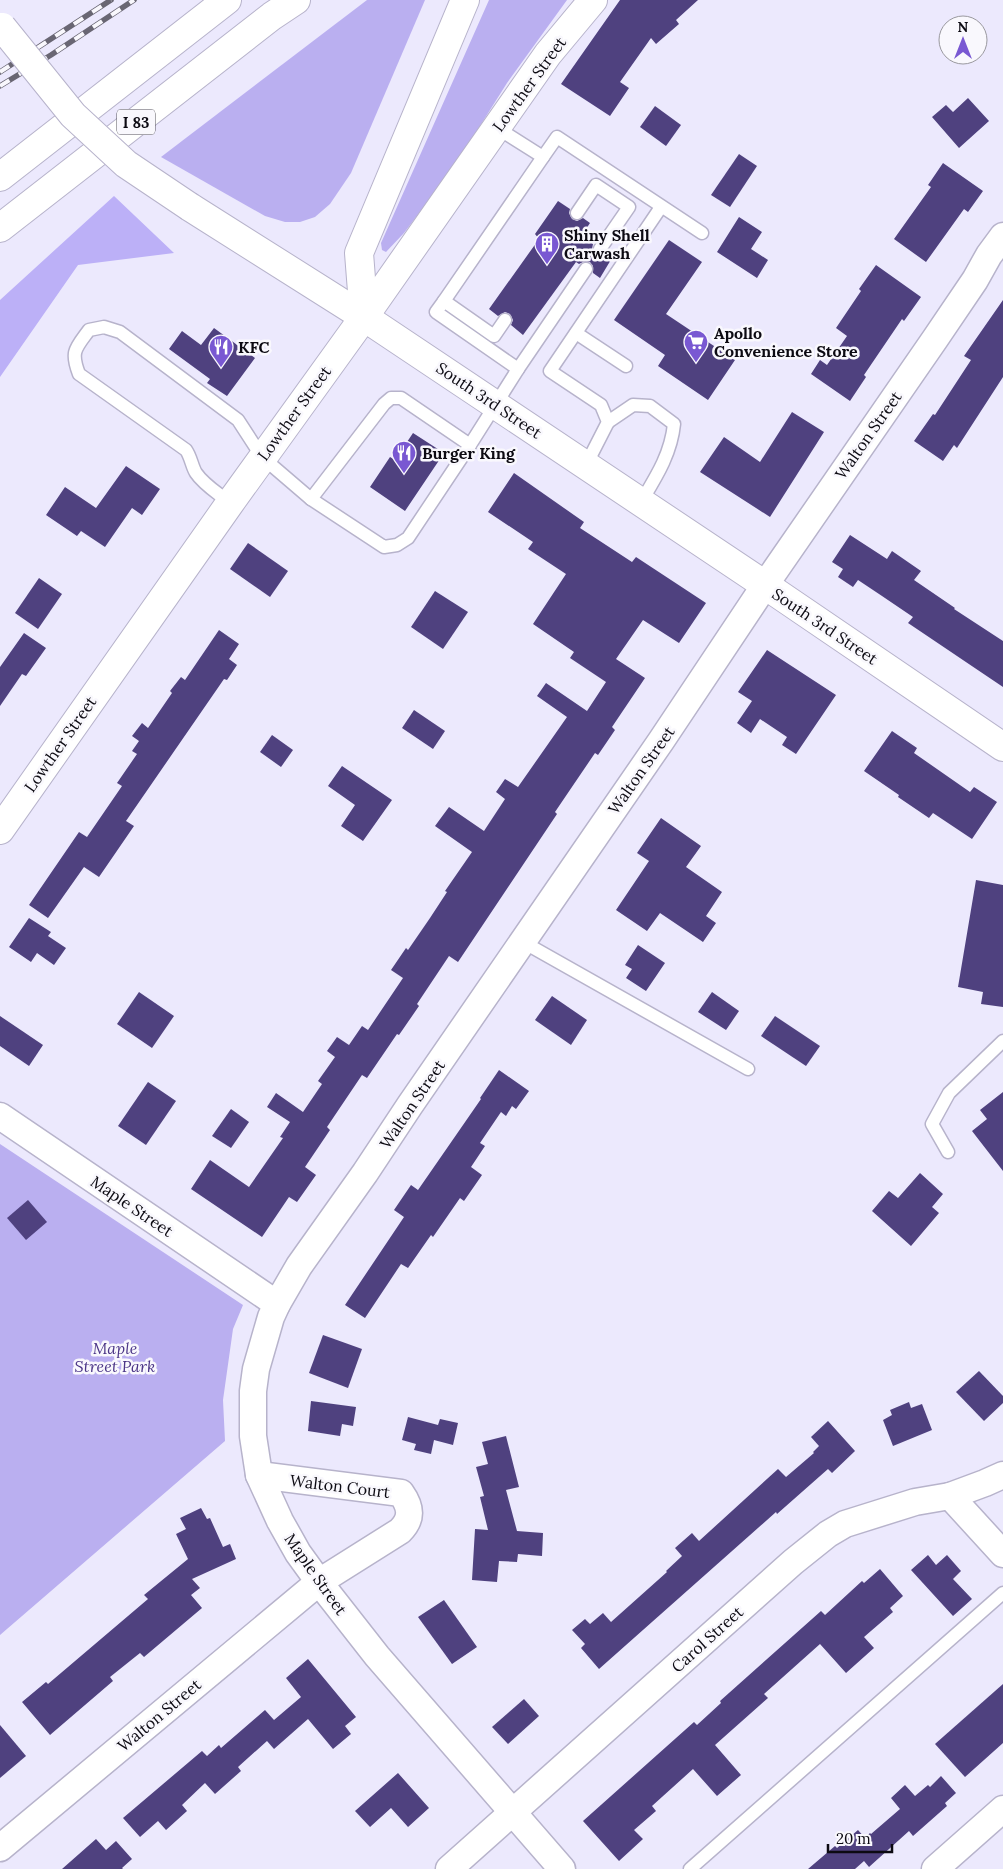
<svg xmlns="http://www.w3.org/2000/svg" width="1003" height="1869" font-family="Lora,serif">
<rect width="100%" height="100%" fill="#ece9fd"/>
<g fill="#baaff0">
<polygon points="367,0 425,0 351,173 330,204 315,217 300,222 285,222 265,216 161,157"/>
<polygon points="489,0 567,0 507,83 456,164 404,233 386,252 382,250 381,243"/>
<polygon points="0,1144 243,1305 233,1329 223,1400 225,1441 0,1635"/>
</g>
<polygon fill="#bcb0f7" points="114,196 174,253 78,265 0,377 0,300"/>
<g fill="#4f417f">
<polygon points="620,0 698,0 676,20 679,24 656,44 651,38 620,82 629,88 610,116 561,84"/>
<polygon points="968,98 989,121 959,148 932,117 946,105 953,112"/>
<polygon points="655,106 681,125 666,146 640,127"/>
<polygon points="739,154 757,166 730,207 711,195"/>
<polygon points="943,163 983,191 968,212 964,209 926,262 894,239 931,187 928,185"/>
<polygon points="558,201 570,209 569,213 572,219 577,221 583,218 590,223 582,235 593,244 592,249 595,255 600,257 606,254 612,258 600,278 593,273 593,266 590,262 583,262 579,264 576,262 523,335 511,325 513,320 510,314 505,312 498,316 489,309 539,239 535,234"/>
<polygon points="739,217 762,232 751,249 768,260 757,278 717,252"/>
<polygon points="669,240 702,262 666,314 735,360 708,400 658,366 665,355 614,320"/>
<polygon points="876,265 921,297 904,321 902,319 864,375 866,377 850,401 811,374 820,360 827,365 847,336 836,328 861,291 859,289"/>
<polygon points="1003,300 1003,377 957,448 954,445 943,461 914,441 933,414 935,415 971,360 964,356"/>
<polygon points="214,328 255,358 227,396 207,383 210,379 169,349 182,331 201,345"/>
<polygon points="792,412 824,432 770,517 700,472 724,437 760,462"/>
<polygon points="413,433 444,453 405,511 370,487 390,457 395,460"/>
<polygon points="126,466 160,489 142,515 132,508 105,547 81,531 77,536 46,515 65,487 96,508"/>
<polygon points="514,473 584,522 580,528 632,562 636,557 706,603 679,643 643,620 616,659 645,678 612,727 615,730 598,755 595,753 555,812 557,814 458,962 449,956 417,1004 419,1006 399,1035 397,1034 367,1078 362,1075 327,1127 330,1130 305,1167 316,1175 297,1202 289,1197 262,1237 191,1189 210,1160 249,1187 283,1138 280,1137 290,1122 267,1107 276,1093 303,1112 322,1084 318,1081 335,1057 327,1051 337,1037 349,1045 362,1026 368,1030 403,978 391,970 406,948 408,950 430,918 447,892 445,891 472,852 435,826 449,807 484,831 505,799 496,792 505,779 518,787 567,717 537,696 546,683 587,711 606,682 570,658 574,652 533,624 566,574 528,549 533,542 488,512"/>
<polygon points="850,535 887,559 892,551 921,571 914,580 955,608 954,609 1003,641 1003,687 908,623 913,617 882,596 858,580 853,587 838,577 843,569 832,562"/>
<polygon points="248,543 288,571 270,597 230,569"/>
<polygon points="39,578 62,594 38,629 15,613"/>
<polygon points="435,591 468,612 443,649 411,627"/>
<polygon points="219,630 239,644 229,659 237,665 227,680 224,679 126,821 134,826 99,877 84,867 48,918 29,905 79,832 87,837 122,786 117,783 137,754 132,751 139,741 132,736 142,723 148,728 172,693 170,691 181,677 185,680"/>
<polygon points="24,633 46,648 26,676 22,674 0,706 0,667"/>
<polygon points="767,650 836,695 796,754 782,745 787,737 760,719 751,733 737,723 752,701 738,692"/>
<polygon points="414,710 445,731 433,749 402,728"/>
<polygon points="892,731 917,748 914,753 970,792 974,787 997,802 972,839 933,813 929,818 898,797 899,795 864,771"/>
<polygon points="272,735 293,750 281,767 260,752"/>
<polygon points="342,766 392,800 363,841 341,826 355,805 328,786"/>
<polygon points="661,818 701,846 686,867 722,892 706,916 716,923 703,942 660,913 647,931 616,910 649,861 637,853"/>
<polygon points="976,880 1003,885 1003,1007 981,1004 983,992 958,987"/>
<polygon points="29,918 51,932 48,936 66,948 54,965 37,953 31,962 9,947"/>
<polygon points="638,945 665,963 646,991 626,978 632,969 625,965"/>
<polygon points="139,992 174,1016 152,1048 117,1024"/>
<polygon points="712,992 739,1011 726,1030 698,1012"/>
<polygon points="552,996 587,1020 571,1045 535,1020"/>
<polygon points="0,1016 43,1045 29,1066 0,1046"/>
<polygon points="775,1016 820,1046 806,1066 761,1036"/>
<polygon points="499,1070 529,1091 516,1109 512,1106 506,1116 501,1112 480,1143 485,1146 471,1167 482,1175 464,1201 460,1198 433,1237 431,1235 408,1268 401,1264 365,1318 345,1305 404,1217 394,1210 411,1185 418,1190 481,1099 480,1098"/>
<polygon points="148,1082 176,1101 146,1145 118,1126"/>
<polygon points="1003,1092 1003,1171 972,1131 987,1119 980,1110"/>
<polygon points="231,1109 249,1122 231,1148 212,1136"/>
<polygon points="920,1173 943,1194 932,1207 939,1213 911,1246 872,1211 889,1191 898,1198"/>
<polygon points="28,1200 47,1222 26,1240 7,1218"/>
<polygon points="323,1335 362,1349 348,1388 309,1373"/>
<polygon points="979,1371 1003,1396 1003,1403 984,1421 956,1392"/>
<polygon points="311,1401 356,1407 353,1426 342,1424 340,1436 308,1431"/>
<polygon points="909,1402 911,1408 922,1404 932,1430 893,1446 883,1420 892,1415 890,1410"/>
<polygon points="408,1417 438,1425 440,1419 458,1423 453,1445 434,1440 431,1454 414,1450 416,1444 402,1440"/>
<polygon points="828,1421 855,1451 832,1473 828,1469 777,1514 776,1512 599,1669 581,1648 585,1644 572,1630 585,1619 590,1624 603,1613 611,1622 667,1572 666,1571 682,1556 675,1548 692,1533 699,1541 778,1469 786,1477 814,1453 813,1452 819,1446 811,1437"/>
<polygon points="506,1436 519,1487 506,1490 517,1531 543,1533 542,1556 518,1554 517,1562 499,1561 497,1582 472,1580 475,1529 488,1530 480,1497 484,1496 476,1467 488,1464 482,1442"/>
<polygon points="201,1508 207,1519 210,1518 223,1547 230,1544 236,1559 192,1579 200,1588 191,1595 202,1608 144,1657 140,1653 110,1677 113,1681 50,1735 22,1702 46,1682 48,1684 148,1599 144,1595 188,1559 176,1534 186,1529 180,1518"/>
<polygon points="928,1555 936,1565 947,1555 961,1571 953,1579 972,1599 953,1616 911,1570"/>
<polygon points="880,1569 903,1596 890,1608 893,1612 864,1637 874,1648 846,1673 820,1644 764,1694 768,1698 715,1745 741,1775 717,1796 693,1769 652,1806 656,1811 634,1830 643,1839 619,1861 583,1821 694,1722 697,1725 721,1703 720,1701 821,1611 825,1615 862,1581 864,1583"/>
<polygon points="444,1600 477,1647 452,1664 418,1617"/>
<polygon points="308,1659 356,1717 345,1726 351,1734 333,1749 308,1719 274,1749 267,1741 238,1767 241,1771 215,1794 205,1783 182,1805 187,1811 166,1830 158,1821 140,1837 123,1818 202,1751 207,1756 219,1745 221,1748 265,1710 274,1720 301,1697 286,1678"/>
<polygon points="1003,1684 1003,1743 965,1777 935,1744"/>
<polygon points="524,1699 539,1716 508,1744 492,1727"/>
<polygon points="0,1725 26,1756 0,1778"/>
<polygon points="398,1773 429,1808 408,1827 391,1808 370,1827 355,1811"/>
<polygon points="941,1776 956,1793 945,1803 947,1806 913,1836 909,1831 869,1867 864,1861 855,1869 808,1869 835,1846 837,1848 858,1830 865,1838 870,1833 871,1834 900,1809 891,1798 905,1785 915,1796 928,1785 930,1787"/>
<polygon points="96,1839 106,1850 116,1841 132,1859 122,1868 123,1869 62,1869"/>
</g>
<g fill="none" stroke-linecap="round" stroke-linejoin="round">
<defs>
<g id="service">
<polyline points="497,128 543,157 557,137 702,233"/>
<polyline points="577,213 596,185 629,207 600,249"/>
<polyline points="444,301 543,157"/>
<polyline points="505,320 494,336 444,301 436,312 518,369 586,269"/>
<polyline points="576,333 626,366"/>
<path d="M 608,422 L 633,405 L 650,406 L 674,424 C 671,454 656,477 641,502"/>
<polyline points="586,465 608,422 601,405 550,371 661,207"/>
<polyline points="311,499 384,404 391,398 401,398 470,445"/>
<path d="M 230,503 C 218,493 204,485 196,473 C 192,467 191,457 186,450 L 79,374 C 70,351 76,348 89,330 L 104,327 L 120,332 L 238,420 L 262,457 L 311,499 L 384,547 L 397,545 L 408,538 L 470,445 L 518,369"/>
<polyline points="523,942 748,1069"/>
<polyline points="948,1152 932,1124 949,1093 1003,1041"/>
<polyline points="690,1869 1003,1593"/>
</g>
<g id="minor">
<polyline points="0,1116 277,1304"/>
<polyline points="950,1496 1003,1554"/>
<path d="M 0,1848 L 319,1582 L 400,1531 C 413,1518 411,1507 401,1493 L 259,1475"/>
<polyline points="449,1869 793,1562 828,1534 845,1524 915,1502 950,1496 985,1483 1003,1475"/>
<polyline points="562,1869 377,1656 319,1582 298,1553 280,1521 259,1475 253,1436 253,1391 256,1369 271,1317 277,1304 299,1266 365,1173 410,1105 661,741 765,585 935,339 975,280 989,255 1003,236"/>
<polyline points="935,1869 1003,1809"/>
</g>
<polyline id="secondary" points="0,830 230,503 364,317"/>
<g id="primary">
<polyline points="190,207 364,317 765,585 1003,747"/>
<polyline points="364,317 548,54 593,0"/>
<polyline points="364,317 359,253 465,0"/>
</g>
<g id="motorway">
<polyline points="0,177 227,0"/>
<polyline points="0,228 272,16 296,0"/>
</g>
</defs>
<use href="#service" stroke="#b7b3cb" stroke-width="15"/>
<use href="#minor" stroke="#b7b3cb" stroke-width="29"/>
<use href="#secondary" stroke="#b7b3cb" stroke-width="30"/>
<use href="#primary" stroke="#b7b3cb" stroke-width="30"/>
<use href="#motorway" stroke="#b7b3cb" stroke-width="30"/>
<use href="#service" stroke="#fff" stroke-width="12"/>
<use href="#minor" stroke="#fff" stroke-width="26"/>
<use href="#secondary" stroke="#fff" stroke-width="28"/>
<use href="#primary" stroke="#fff" stroke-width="28"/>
<use href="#motorway" stroke="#fff" stroke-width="28"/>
<defs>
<g id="rail">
<polyline points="0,72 111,0"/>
<polyline points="0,86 51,55 134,0"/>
</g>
</defs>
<use href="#rail" stroke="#696673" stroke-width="5.5"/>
<use href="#rail" stroke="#f9f8fd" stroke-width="4" stroke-dasharray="11" stroke-linecap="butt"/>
<defs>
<polyline id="primary-bridge" points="2,27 73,115 126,164 190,207"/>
</defs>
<use href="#primary-bridge" stroke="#b7b3cb" stroke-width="30" stroke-linecap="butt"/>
<use href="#primary-bridge" stroke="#fff" stroke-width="28"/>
</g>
<defs>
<symbol id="building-pin" viewBox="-11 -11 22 30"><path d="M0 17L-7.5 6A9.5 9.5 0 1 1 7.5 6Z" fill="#7958d2" stroke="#f9f8fd"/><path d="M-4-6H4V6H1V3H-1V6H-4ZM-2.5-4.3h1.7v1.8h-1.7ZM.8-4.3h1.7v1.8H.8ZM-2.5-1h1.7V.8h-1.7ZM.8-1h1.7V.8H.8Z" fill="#fff"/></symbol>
<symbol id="supermarket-pin" viewBox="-11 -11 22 30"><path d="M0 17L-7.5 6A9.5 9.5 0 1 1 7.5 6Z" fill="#7958d2" stroke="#f9f8fd"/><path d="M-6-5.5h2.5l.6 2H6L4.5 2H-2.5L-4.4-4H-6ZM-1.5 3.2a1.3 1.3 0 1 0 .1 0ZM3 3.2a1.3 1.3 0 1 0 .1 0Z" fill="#fff"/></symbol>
<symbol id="restaurant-pin" viewBox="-11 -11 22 30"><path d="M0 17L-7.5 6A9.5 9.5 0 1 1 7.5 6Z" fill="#7958d2" stroke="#f9f8fd"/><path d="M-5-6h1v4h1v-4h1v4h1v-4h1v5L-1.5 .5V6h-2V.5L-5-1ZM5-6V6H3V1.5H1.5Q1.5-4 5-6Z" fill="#fff"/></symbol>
</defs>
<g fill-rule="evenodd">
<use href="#building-pin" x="533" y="230" width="28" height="38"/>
<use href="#supermarket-pin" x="682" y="328" width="28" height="38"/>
<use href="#restaurant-pin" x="207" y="333" width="28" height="38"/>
<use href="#restaurant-pin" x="390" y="439" width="28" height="38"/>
</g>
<g text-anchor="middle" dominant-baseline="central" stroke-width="5" stroke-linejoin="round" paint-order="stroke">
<rect fill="#f9f8fd" stroke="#535158" stroke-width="1" x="117" y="109.5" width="38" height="25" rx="4"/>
<g font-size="15" font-weight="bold" fill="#0c0a12">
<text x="136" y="122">I 83</text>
</g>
<g font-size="16" fill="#0c0a12" stroke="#f9f8fd">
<text transform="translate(529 84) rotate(-54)">Lowther Street</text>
<text transform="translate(489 400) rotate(34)">South 3rd Street</text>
<text transform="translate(294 413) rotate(-54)">Lowther Street</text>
<text transform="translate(868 435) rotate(-55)">Walton Street</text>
<text transform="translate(825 626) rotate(34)">South 3rd Street</text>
<text transform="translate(60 744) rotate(-55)">Lowther Street</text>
<text transform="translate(641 770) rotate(-55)">Walton Street</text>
<text transform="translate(412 1104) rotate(-56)">Walton Street</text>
<text transform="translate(132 1206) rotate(34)">Maple Street</text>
<text transform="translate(340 1486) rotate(7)">Walton Court</text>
<text transform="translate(316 1574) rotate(55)">Maple Street</text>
<text transform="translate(707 1639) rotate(-42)">Carol Street</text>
<text transform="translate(159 1715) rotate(-40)">Walton Street</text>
</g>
<g font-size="16" font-weight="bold" fill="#0c0a12" stroke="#f9f8fd" text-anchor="start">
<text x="564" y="235">Shiny Shell<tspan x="564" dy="18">Carwash</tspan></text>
<text x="714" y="333">Apollo<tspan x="714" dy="18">Convenience Store</tspan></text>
<text x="238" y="347">KFC</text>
<text x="422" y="453">Burger King</text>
</g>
<g font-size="16" font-style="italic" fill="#4a3486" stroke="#f9f8fd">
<text x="115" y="1348">Maple<tspan x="115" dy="18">Street Park</tspan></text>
</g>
</g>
<g transform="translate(963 40)"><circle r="24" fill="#f9f8fd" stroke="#9a999f"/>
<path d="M0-4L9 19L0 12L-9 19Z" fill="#7958d2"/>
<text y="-8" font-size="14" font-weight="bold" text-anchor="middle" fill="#0c0a12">N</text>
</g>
<path d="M828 1844v8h64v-8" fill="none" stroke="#0c0a12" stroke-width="2.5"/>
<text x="836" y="1844" font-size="15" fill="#0c0a12" stroke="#f9f8fd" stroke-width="4" paint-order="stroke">20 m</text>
</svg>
